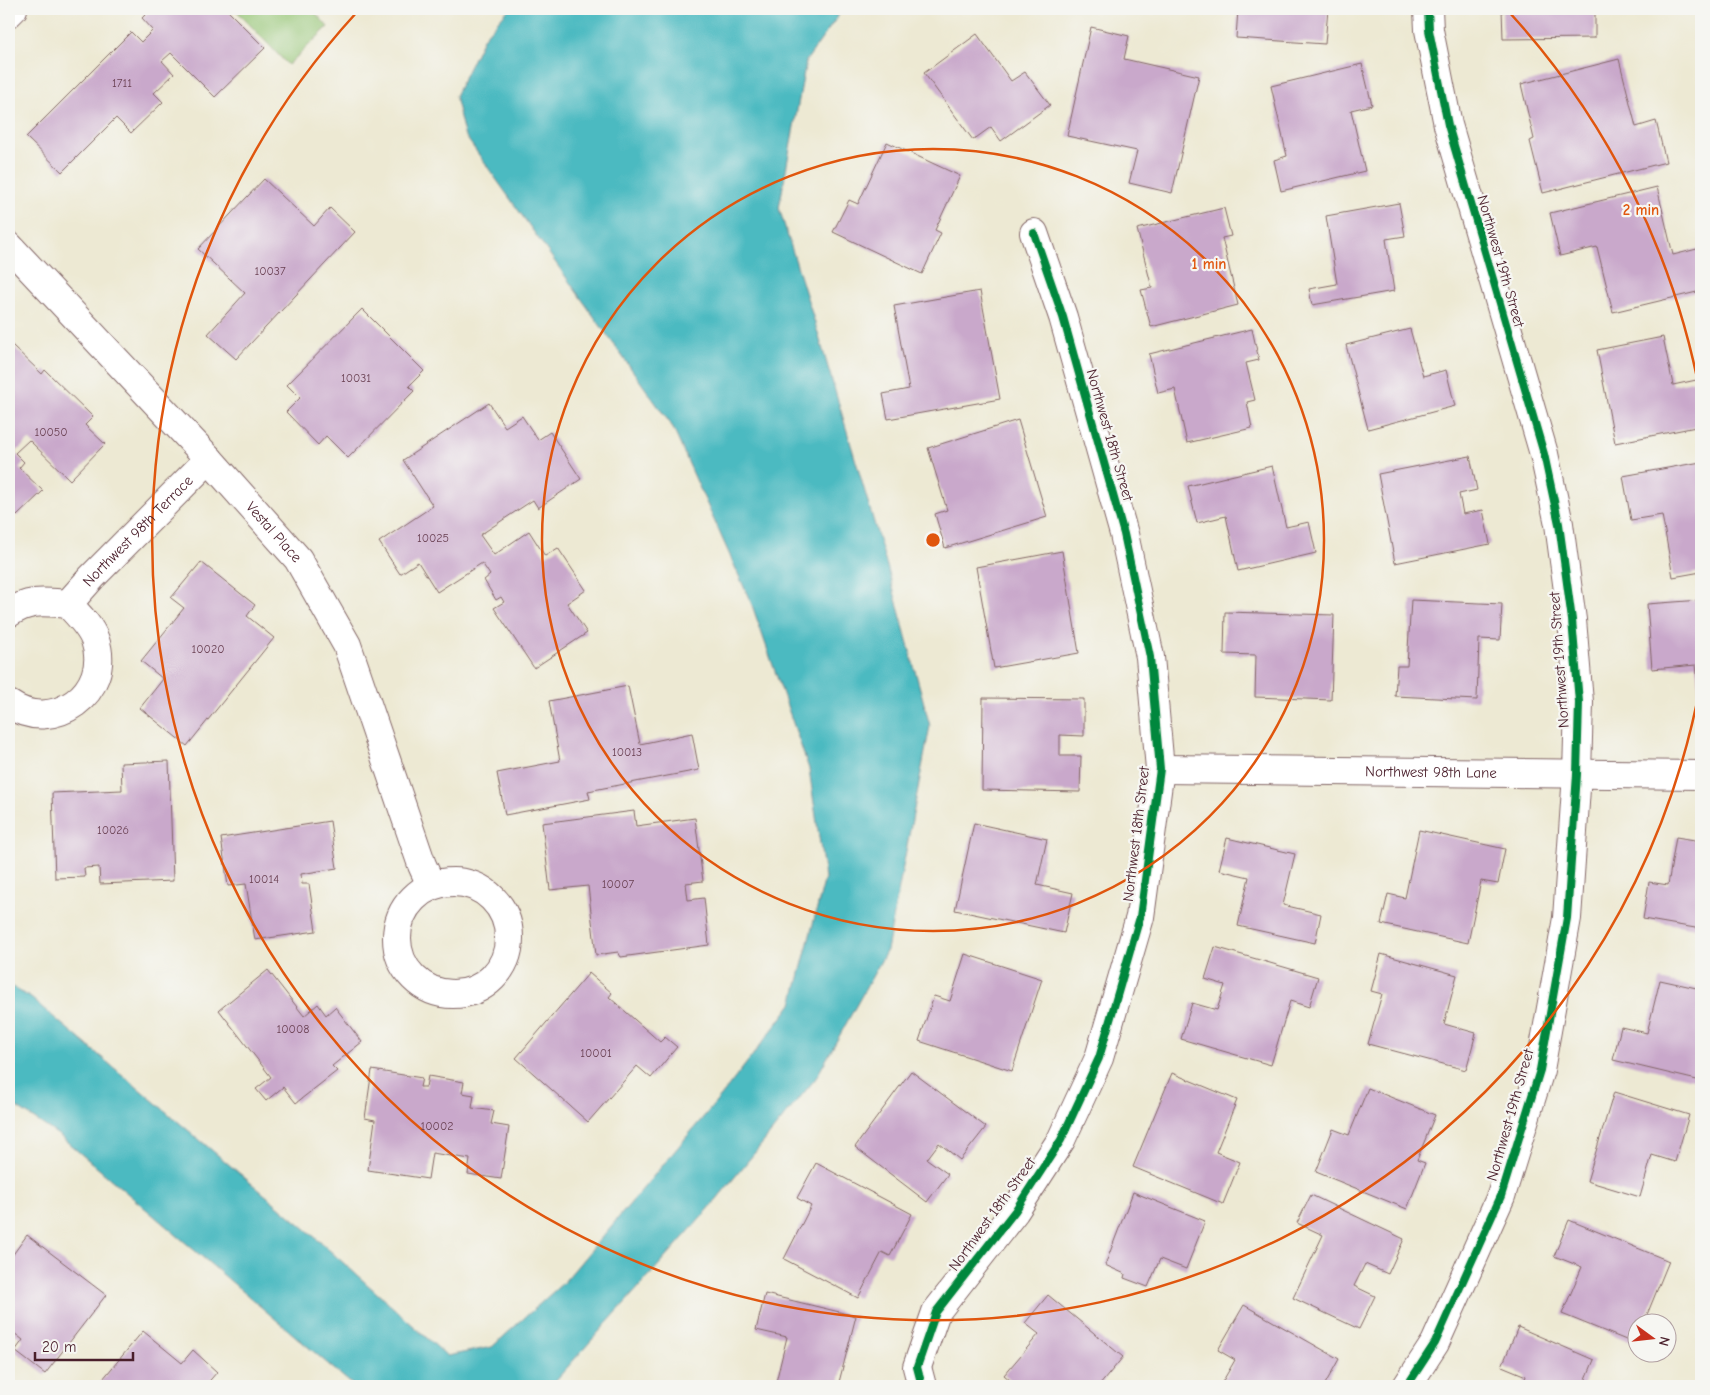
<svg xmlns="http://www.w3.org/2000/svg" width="1710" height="1395" font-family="'Comic Neue',sans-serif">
<rect width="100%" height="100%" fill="#f6f6f2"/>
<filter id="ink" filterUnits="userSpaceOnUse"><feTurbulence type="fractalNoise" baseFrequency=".02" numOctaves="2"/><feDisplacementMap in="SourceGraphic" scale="10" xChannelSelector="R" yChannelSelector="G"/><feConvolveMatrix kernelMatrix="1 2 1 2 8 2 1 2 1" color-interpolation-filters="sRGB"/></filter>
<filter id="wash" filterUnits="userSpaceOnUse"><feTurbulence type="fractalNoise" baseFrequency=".0096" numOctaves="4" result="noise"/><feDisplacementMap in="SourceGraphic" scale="20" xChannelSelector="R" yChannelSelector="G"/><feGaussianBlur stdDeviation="1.12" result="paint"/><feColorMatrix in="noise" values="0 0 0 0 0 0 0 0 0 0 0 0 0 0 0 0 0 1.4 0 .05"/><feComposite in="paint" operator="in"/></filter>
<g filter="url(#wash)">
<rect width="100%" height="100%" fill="#ede9d3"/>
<polygon fill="#96c676" stroke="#707250" points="235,9 312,9 328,27 288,65"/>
<polygon fill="#4bbac1" stroke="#4a6c76" points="509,9 843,9 806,61 779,208 814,320 889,573 930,726 887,950 816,1078 707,1211 556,1380 554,1386 354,1386 60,1136 9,1102 9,985 31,998 308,1231 447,1356 492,1347 564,1282 722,1095 792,1004 825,878 809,769 752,605 672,426 464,134 455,96 484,37"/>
<g id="blocks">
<g fill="#c9a8cb">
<polygon points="151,9 226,9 265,48 215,97 171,53 162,61 174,74 154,93 163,102 131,133 116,118 62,172 26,137 131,32 141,42 153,30 142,18"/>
<polygon points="1238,9 1328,9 1325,44 1236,38"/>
<polygon points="1502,9 1595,9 1595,38 1503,39"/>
<polygon points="1091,27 1129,36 1124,59 1199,76 1172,193 1129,183 1137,151 1067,136"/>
<polygon points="977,34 1011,81 1025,72 1050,105 1001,141 991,127 973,140 924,73"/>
<polygon points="1619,59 1636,127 1656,121 1666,162 1543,193 1530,141 1534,139 1521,84"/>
<polygon points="1362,64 1372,105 1351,110 1365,171 1281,191 1274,160 1287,156 1271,86"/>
<polygon points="887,142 960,176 935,230 941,233 922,274 833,232 849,200 858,204"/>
<polygon points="264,179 314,226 330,208 355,232 236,359 208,334 245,293 198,249"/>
<polygon points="1657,187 1673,255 1701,248 1701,291 1613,312 1597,247 1560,256 1550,213"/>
<polygon points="1399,203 1405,236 1386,239 1394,291 1312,305 1309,289 1337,284 1326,216"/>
<polygon points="1224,208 1231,236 1222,238 1238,305 1151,327 1141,290 1152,288 1137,229"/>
<polygon points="980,291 1000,399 888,419 883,394 909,389 894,306"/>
<polygon points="362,309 424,371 409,386 414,391 348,458 326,436 318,445 286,412 300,398 287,385"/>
<polygon points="1252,329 1259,360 1246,363 1255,400 1247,402 1252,428 1187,443 1175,389 1158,393 1149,354"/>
<polygon points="1410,329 1423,376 1446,370 1455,406 1368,429 1346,345"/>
<polygon points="1663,337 1673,385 1701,379 1701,426 1615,443 1597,350"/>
<polygon points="12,345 42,374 45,370 93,417 85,425 105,444 70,480 29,440 15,453 24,462 19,468 43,491 17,516 9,508 9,348"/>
<polygon points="489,403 505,427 522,416 538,440 550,432 581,479 538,508 533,500 480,535 494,555 529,531 545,556 558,548 586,590 567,603 587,633 534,668 494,608 504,602 501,597 496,600 484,580 490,575 482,563 437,592 418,562 400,574 379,542 433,506 403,460"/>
<polygon points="1018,420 1047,517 945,548 935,514 947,510 928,448"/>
<polygon points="1470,456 1477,490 1459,494 1463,514 1483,510 1490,544 1395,563 1378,474"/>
<polygon points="1701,462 1701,572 1673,577 1662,515 1631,520 1623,476"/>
<polygon points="1272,466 1286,527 1309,522 1316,553 1238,571 1226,516 1197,523 1188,486"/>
<polygon points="1062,551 1079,653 994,668 976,567"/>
<polygon points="201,562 255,605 247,616 274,638 187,746 140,708 163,679 141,661 184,608 171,598"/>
<polygon points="1411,600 1502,604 1500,640 1479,639 1477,700 1395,696 1397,666 1407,666"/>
<polygon points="1701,600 1701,692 1699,693 1696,665 1652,669 1647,604"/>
<polygon points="1225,612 1334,615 1331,700 1255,697 1256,655 1224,654"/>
<polygon points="628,686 640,744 692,733 699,770 588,791 590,799 505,815 497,773 560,761 549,701"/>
<polygon points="983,698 1084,699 1084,736 1060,735 1060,756 1081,756 1080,792 982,790"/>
<polygon points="169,761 173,881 100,884 99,867 84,868 85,877 55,878 52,793 122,790 121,763"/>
<polygon points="634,811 636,826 695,818 703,881 686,883 688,900 704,898 709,945 621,957 618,952 596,955 588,886 550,890 542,823"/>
<polygon points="330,821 337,868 301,874 302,884 309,884 316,931 255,940 246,884 228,886 221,838"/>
<polygon points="974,823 1047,839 1037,885 1073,893 1064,933 955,910"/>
<polygon points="1419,830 1505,849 1498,884 1481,881 1468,943 1381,924 1388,894 1405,898"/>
<polygon points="1676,837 1701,841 1701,929 1643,919 1649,882 1668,885"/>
<polygon points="1227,838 1295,854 1283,905 1321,914 1315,943 1238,926 1249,877 1219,870"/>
<polygon points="1215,947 1318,977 1309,1007 1290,1001 1271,1065 1181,1039 1192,1003 1217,1010 1225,985 1205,979"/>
<polygon points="965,954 1042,979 1012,1071 919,1041 934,996 950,1001"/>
<polygon points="1381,954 1457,975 1444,1024 1476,1033 1466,1070 1368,1044 1382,994 1371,991"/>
<polygon points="268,970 304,1016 318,1004 326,1015 335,1007 362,1042 332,1066 337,1071 296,1103 283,1087 266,1101 256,1089 271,1077 219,1010"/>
<polygon points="589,973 612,993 609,997 660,1042 665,1037 677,1047 651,1078 637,1066 588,1122 516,1058"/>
<polygon points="1660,980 1701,989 1701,1081 1613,1060 1621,1027 1647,1033"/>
<polygon points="372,1070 422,1078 420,1087 426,1087 428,1076 464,1082 462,1093 474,1095 472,1108 494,1111 491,1124 509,1127 501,1179 468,1174 470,1159 432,1153 428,1179 368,1170 375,1120 365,1118"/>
<polygon points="911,1071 986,1127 960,1160 939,1143 927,1159 948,1174 927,1202 855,1147"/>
<polygon points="1172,1073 1237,1100 1216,1152 1240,1162 1223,1204 1133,1167"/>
<polygon points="1368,1088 1435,1115 1417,1160 1425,1163 1407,1209 1316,1172 1333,1129 1349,1135"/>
<polygon points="1614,1092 1689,1115 1675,1162 1652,1155 1640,1197 1587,1181"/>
<polygon points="816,1163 912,1214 890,1256 882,1252 858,1298 784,1259 811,1206 797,1198"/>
<polygon points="1133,1192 1205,1221 1186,1269 1160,1259 1148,1287 1124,1278 1125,1274 1105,1265"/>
<polygon points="1311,1195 1404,1239 1388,1274 1365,1264 1354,1286 1375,1296 1359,1329 1293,1298 1323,1235 1297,1223"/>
<polygon points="1569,1220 1669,1261 1644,1322 1638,1322 1638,1339 1636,1344 1562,1314 1582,1267 1554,1256"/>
<polygon points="27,1235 106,1295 45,1374 15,1351 23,1340 9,1329 9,1260"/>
<polygon points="765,1294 856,1316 838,1386 775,1386 787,1337 756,1330"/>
<polygon points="1048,1295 1123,1357 1099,1386 1017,1386 1004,1375 1039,1334 1025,1323"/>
<polygon points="1244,1305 1339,1359 1324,1386 1220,1386 1235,1360 1218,1350"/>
<polygon points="1518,1327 1594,1360 1583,1386 1522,1386 1526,1376 1502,1366"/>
<polygon points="143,1331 182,1363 193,1350 217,1372 205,1386 97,1386"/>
</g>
</g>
</g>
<g filter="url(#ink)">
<use href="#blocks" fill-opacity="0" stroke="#836666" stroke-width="1"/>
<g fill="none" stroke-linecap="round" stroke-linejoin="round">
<defs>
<g id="minor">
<polyline points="9,13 13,9"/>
<path id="s1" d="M 9,246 L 209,459 L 298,559 L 347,645 L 422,865 L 431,885"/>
<path id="s2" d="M 68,604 L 92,577 L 209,459"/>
<path d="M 9,613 C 30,599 44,602 68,604 C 78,615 90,626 95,640 C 113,692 52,735 9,704"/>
<path id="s3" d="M 1160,769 L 1701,775"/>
<circle cx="453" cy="938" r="56"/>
<polyline points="922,1386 917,1367 936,1312 1015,1211 1061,1140 1099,1058 1140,917 1160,769 1150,657 1124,534 1063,317 1034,233"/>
<polyline points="1407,1386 1435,1343 1501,1196 1540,1070 1567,918 1577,774 1579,702 1572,620 1559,524 1544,454 1448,125 1429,30 1428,9"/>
</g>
</defs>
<use href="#minor" stroke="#836666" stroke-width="30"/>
<use href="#minor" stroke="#fff" stroke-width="28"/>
<defs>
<g id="cycleway">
<polyline points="922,1386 917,1367 936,1312 1015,1211 1061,1140 1099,1058 1140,917 1160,769 1150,657 1124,534 1063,317 1034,233"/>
<polyline points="1407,1386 1435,1343 1501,1196 1540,1070 1567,918 1577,774 1579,702 1572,620 1559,524 1544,454 1448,125 1429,30 1428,9"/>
</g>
</defs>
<use href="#cycleway" stroke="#f6f6f2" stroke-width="11"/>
<use href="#cycleway" stroke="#00873e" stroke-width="8"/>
</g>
</g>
<g fill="none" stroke="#e0560e" stroke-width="2.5">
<circle cx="933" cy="540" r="391"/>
<path d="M1701 682A781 781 0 1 1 357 12M1509 12A781 781 0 0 1 1701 398"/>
</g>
<g text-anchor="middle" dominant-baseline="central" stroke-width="4.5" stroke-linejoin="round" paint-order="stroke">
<g font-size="12" fill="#6a4153">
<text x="122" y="83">1711</text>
<text x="270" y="271">10037</text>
<text x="356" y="378">10031</text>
<text x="51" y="432">10050</text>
<text x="433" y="538">10025</text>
<text x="208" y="649">10020</text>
<text x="627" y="752">10013</text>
<text x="113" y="830">10026</text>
<text x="264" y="879">10014</text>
<text x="618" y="884">10007</text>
<text x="293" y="1029">10008</text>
<text x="596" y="1053">10001</text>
<text x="437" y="1126">10002</text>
</g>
<g font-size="15" fill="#4a1f2b" stroke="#f6f6f2">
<text transform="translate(1501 261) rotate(74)">Northwest 19th Street</text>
<text transform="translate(1110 435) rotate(74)">Northwest 18th Street</text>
<text stroke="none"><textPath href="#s2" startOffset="101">Northwest 98th Terrace</textPath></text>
<text stroke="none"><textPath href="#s1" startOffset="390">Vestal Place</textPath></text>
<text transform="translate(1559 660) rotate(-94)">Northwest 19th Street</text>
<text stroke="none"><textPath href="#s3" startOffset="271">Northwest 98th Lane</textPath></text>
<text transform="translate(1136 834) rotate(-83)">Northwest 18th Street</text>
<text transform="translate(1510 1115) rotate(-74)">Northwest 19th Street</text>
<text transform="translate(992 1214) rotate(-54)">Northwest 18th Street</text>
</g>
</g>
<circle cx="933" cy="540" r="8" fill="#e0560e" stroke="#f6f6f2" stroke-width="2.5"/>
<g font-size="15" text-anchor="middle" font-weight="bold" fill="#e0560e" stroke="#f6f6f2" stroke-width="4.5" stroke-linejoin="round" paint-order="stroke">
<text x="1641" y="215">2 min</text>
<text x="1209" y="269">1 min</text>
</g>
<rect width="1710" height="1395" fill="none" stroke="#f6f6f2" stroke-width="30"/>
<g transform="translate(1652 1338) rotate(105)"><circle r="24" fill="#f6f6f2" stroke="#b1a0a2"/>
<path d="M0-4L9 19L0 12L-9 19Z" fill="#c8321e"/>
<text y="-8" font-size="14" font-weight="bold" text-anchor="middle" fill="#4a1f2b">N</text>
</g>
<path d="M35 1352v8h98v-8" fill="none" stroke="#4a1f2b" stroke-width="2.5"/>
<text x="42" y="1352" font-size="15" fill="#4a1f2b" stroke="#f6f6f2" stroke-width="4" paint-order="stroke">20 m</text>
</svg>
